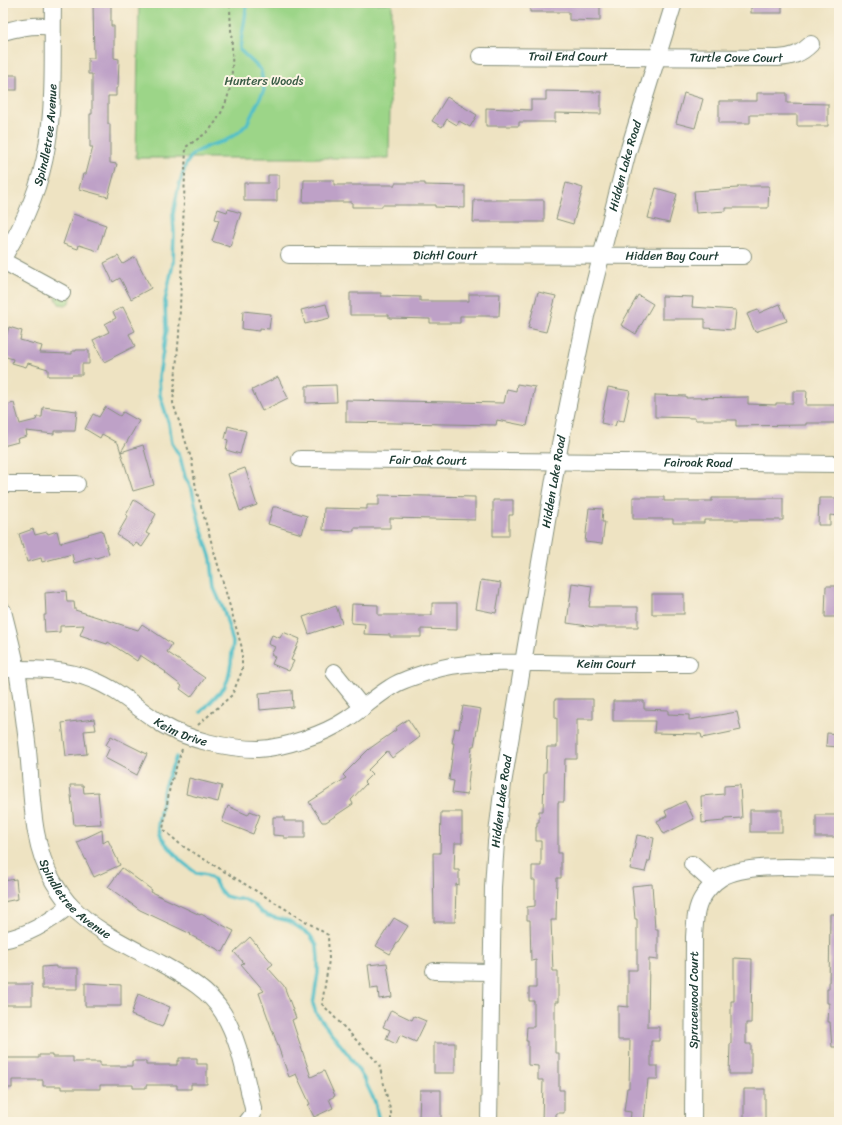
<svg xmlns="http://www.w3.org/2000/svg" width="842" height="1125" font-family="Sriracha,sans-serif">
<rect width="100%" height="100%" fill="#fcf5e5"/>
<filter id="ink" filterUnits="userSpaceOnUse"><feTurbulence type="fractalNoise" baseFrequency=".025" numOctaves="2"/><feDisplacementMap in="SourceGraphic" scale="8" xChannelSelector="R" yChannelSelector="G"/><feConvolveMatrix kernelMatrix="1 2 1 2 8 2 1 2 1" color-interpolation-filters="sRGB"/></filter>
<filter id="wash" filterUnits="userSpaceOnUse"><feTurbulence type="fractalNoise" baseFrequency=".012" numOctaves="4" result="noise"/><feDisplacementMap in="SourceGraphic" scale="16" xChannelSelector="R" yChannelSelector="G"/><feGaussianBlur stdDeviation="0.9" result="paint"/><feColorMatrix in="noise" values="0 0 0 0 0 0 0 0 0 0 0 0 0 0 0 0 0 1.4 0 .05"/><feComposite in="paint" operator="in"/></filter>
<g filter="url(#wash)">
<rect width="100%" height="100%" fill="#eee3c2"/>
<g fill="#9cd588" stroke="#5e895e">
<polygon points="139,3 392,3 389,158 136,158"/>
<polygon points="68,289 72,295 70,302 66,305 59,304 55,297"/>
</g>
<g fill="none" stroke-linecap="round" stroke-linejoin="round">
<g stroke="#51bfc8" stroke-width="3.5">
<path d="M 201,712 L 224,688 L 228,679 L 231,663 L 233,642 L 224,611 L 214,588 L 211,559 L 200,525 L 192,490 L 185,477 L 180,457 L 172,443 L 169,424 L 160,395 L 159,376 L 166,332 L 165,301 L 173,264 L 174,233 L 173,215 L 178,189 L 186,164 L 193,154 L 208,146 L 225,141 L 239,132 L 247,124 L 264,90 L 261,70 L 240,50 C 241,34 247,17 246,3"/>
<polyline points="176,757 164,787 158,826 162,839 181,861 196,873 207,875 214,880 219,889 225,896 236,899 244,899 253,904 260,911 268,916 289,921 310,935 317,946 318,959 318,973 313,1004 316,1013 350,1057 365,1081 375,1102 379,1122"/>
</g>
</g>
<g id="blocks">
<g fill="#bea1c7">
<polygon points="93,3 111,3 111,26 114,26 114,58 119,59 118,88 116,88 116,96 108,96 108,124 110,124 110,163 117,164 108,197 79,189 83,174 86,174 93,147 90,147 90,114 92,114 92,74 88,74 88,58 94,58"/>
<polygon points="530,3 600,3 600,21 569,20 569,12 530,12"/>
<rect x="751" y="3" width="31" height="10"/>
<rect x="3" y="75" width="14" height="15"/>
<polygon points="546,91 601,92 601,114 555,113 555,122 519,122 519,126 486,126 486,108 531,110 531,100 546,100"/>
<polygon points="684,93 703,99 695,128 676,123"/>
<polygon points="757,93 787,93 787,103 828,104 828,126 797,126 797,115 750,115 750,123 719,123 719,101 757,101"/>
<polygon points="447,97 477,115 470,127 459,121 457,125 447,119 442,127 432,121"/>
<polygon points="268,175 279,175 279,189 277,189 277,201 244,201 244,183 268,183"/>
<polygon points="304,180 334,180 334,185 395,185 395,183 425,183 425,185 465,186 465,208 435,207 435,205 382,205 382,207 352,207 352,202 303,202"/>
<polygon points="566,183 583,188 573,224 556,219"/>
<polygon points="738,186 769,186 768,208 726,208 726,211 696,213 694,191 738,188"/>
<polygon points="656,188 677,194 669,223 648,218"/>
<polygon points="474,200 544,200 544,222 473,222"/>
<polygon points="218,209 227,212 228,209 241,213 230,247 212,241 219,220 215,219"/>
<polygon points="73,214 106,225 98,251 79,245 78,249 63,244"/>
<polygon points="118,256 123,264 135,257 151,288 131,299 120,278 113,282 104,263"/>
<polygon points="538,292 556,296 546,332 528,328"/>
<polygon points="350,293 381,293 381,296 420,297 420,301 469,301 469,294 500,294 499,316 460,316 460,323 430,323 430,319 389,318 389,315 350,315"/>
<polygon points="638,295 653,304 636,334 621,325"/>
<polygon points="662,296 693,297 692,307 736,310 734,330 705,328 705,319 662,319"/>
<polygon points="326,304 330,318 305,324 301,310"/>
<polygon points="780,304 787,321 755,332 747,314 758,310 759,313"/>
<polygon points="123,307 135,331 129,334 135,346 104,362 93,340 109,332 105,324 116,318 113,312"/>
<polygon points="243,311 271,314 269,329 260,328 260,331 242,329"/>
<polygon points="9,327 22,331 20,340 42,346 40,353 72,354 72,351 76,351 76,350 89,350 89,364 82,364 82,375 72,375 72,376 48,376 48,369 28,363 26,367 12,363 13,359 3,356 3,347"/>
<polygon points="278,377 288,398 262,411 252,390"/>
<polygon points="517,384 535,387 527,426 497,420 496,425 346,422 346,400 504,403 507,389 516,391"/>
<polygon points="336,385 337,402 306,403 306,386"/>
<polygon points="608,387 630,391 624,421 617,420 615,426 601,423"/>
<polygon points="793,391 807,391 806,405 839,405 839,423 806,423 806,425 736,426 736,420 695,420 695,418 655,417 655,395 686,396 686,398 748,397 748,404 776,405 776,403 793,403"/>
<polygon points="14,403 20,424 36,420 37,417 42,417 43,407 77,411 75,431 54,431 54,434 26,431 27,436 17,439 18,442 3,446 3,406"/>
<polygon points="105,407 120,416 123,412 139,421 121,452 143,445 154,485 133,491 118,443 102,434 100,438 85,429 93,414 99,417"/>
<polygon points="228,426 246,431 240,454 226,450 228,440 225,439"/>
<polygon points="245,468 257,505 240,511 228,474"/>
<polygon points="379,495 475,497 475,520 390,518 390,528 354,528 354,531 323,530 324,508 367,509 367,505 379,505"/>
<polygon points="633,497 664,497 664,501 712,501 712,498 783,498 783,520 704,520 704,523 673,523 673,519 633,519"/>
<polygon points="819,498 839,498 839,516 830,515 830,525 818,525"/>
<polygon points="134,500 156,514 146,533 150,535 142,547 136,543 134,546 117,535 128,516 126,515"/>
<polygon points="493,500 513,500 513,515 509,515 509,536 493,536"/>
<polygon points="273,507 277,507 307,516 302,534 268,524"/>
<polygon points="589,508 603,509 602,522 605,522 602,544 585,542"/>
<polygon points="33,529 35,535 47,532 48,534 57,531 60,543 89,535 88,534 102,530 109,554 96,558 95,557 74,563 72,554 42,562 41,558 27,562 19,534"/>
<polygon points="481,580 501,583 496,613 476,609"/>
<polygon points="572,583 592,586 589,607 638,607 638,627 595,627 567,623"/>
<polygon points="826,586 839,586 839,617 825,617"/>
<polygon points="66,591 67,602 74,602 75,610 138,630 142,624 172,644 167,652 205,678 191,697 180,689 182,686 165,673 166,672 140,655 137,661 108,642 107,644 80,635 84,625 60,626 60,632 45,633 44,615 46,615 45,593"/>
<rect x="652" y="594" width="32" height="20"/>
<polygon points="432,603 457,603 457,630 421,629 421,637 390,637 390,635 364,634 365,624 351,623 352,604 378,605 378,615 432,615"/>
<polygon points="336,606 342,623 309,634 303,617"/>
<polygon points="283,632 300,639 291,660 294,661 289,671 272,664 275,657 271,655 275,647 268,644 272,635 280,638"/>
<polygon points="292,690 293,707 260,710 259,693"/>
<polygon points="555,699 593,699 593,719 577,719 577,759 565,759 564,802 558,802 558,853 561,853 561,878 557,878 556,920 551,920 553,971 558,971 558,1002 555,1002 555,1053 559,1053 559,1090 564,1090 564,1113 556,1113 556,1122 542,1122 543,1080 538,1080 538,1066 528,1065 528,1041 526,1041 527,1027 534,1027 534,1001 529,1001 529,988 536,988 536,960 531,961 530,920 527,920 527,907 535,906 535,880 532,880 532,866 541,866 541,841 536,841 536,827 537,827 537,822 539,822 539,811 543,811 544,772 546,772 547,747 557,747 557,718 555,718"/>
<polygon points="613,701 644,701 644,709 668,710 668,714 689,715 689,720 737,712 741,730 702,738 701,734 654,733 655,721 613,721"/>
<polygon points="463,706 481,709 474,746 472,746 467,795 452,793 454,781 449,780 454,743 452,743 455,728 459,729"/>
<polygon points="94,719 96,730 84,731 87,754 66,756 62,723"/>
<polygon points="408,719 420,737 392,758 387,751 368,770 372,774 364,782 366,784 351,800 353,804 326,822 322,822 309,802 346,778 343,775 369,749 396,730 395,728"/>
<polygon points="827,733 839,734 839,747 826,746"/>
<polygon points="111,736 147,754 137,775 105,758 110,747 106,745"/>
<polygon points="189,778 222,786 218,802 186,794"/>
<polygon points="70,785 83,785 84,793 98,792 101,824 74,825"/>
<polygon points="740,785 742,818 724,819 724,821 702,823 701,796 724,794 724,786"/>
<polygon points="685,801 694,819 664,834 657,821 667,816 665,811"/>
<polygon points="228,806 248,815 250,811 260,815 253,834 222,822"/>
<rect x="750" y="810" width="32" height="22"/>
<polygon points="441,812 462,812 462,843 455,843 454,870 459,870 459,885 456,884 455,922 434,922 433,853 440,853"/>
<rect x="816" y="815" width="23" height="22"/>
<polygon points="273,817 284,817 284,821 305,821 305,838 284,838 284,836 273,835"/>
<polygon points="102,830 103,843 108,840 120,865 94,877 77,842"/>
<polygon points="637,835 654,838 650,861 648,861 645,872 630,869"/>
<polygon points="122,868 152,890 151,892 200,915 201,914 234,931 223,952 190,935 191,934 140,910 108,887"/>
<polygon points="16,879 18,899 3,902 3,881"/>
<polygon points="652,884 655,929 658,929 658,960 649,959 648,1027 659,1027 659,1041 651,1041 651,1066 658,1066 658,1079 648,1079 644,1122 630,1122 631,1112 624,1111 627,1088 629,1088 630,1040 618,1040 618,1006 628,1007 628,970 637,970 637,919 635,919 632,886"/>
<polygon points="830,914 839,914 839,1047 832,1047 830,1022 828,1022 829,1003 827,1003 827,989 829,989"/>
<polygon points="394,918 408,926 390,954 376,946"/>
<polygon points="250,937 273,964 268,968 284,986 296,1018 292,1020 311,1077 324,1071 335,1096 329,1099 333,1108 314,1117 308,1105 310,1104 296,1074 289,1077 259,993 264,991 241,964 244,963 234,952"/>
<polygon points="734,958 752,959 751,1023 746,1023 746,1044 751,1044 751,1074 729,1074 730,1044 731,1044 731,1001 734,1001"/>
<polygon points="387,963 392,997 379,999 378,988 371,989 368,965"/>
<polygon points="56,966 56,968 78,968 78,989 42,989 42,967"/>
<polygon points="85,983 121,985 121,1006 85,1006"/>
<rect x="3" y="984" width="29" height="21"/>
<polygon points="138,994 170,1007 162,1027 131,1015"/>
<polygon points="391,1010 412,1020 414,1016 426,1021 416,1042 400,1035 396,1044 386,1039 390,1030 383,1027"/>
<rect x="434" y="1043" width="21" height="30"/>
<polygon points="39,1055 52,1055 52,1057 73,1057 73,1062 100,1062 100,1066 132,1066 132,1061 146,1061 146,1065 177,1065 177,1061 179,1061 179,1058 197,1058 197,1064 207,1064 207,1084 191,1084 191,1089 177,1089 177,1085 146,1085 146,1088 133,1088 133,1085 100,1085 100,1089 61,1089 61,1086 43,1086 43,1080 12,1080 12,1088 3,1088 3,1058 39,1058"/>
<polygon points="744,1089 765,1089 765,1120 744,1119"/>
<polygon points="420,1090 441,1090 441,1121 419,1120"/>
</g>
</g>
</g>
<g filter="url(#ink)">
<use href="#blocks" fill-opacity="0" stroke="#86907b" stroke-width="1"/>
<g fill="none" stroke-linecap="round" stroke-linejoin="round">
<defs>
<g id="minor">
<path d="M 3,32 C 20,27 35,24 52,27"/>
<path id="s1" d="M 480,56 L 778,58 C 792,57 801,54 811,44"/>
<path id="s2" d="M 289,255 L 743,256"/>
<path id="s3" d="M 3,258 C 24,224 41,185 47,146 C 55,100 52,49 53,3"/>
<polyline points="3,261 62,293"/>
<path id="s4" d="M 300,459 L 839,464"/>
<polyline points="3,484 77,484"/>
<path id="s5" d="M 3,611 C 8,631 13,650 17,670 C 21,694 24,718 27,742 C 33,788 29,840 53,881 C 58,889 64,899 71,906 C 96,932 131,947 162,964 C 185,977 209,990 223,1013 C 240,1041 245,1076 253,1108 L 253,1114 L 247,1122"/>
<path id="s6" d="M 3,669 C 33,669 64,668 93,680 C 119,690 139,710 163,725 C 188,740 229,749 258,749 C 284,748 325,734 347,719 C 362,709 375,697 391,687 C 401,680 419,675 431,671 C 466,660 504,663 540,663 C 590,664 639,664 689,664"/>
<polyline points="334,672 363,708"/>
<polyline points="692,864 713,883"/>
<path d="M 3,940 C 29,935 50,922 70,905"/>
<polyline points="434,971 491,972"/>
<path id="s7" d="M 489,1122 L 493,887 L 496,842 L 503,784 L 523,663 L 560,444 L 586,316 L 627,155 L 674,3"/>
<path id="s8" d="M 693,1122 L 694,937 C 695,924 695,909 702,898 C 707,890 713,883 721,878 C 747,862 808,868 839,868"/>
</g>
</defs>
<use href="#minor" stroke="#86907b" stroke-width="18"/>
<g stroke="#86907b" stroke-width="2" stroke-dasharray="3 3" stroke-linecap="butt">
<path d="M 198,725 L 232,695 L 242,671 L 242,648 L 196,489 L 192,461 L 173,403 L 179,335 L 186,147 C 194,141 205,135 211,128 C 242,90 230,47 230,3"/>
<polyline points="182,749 170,786 163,829 181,845 328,935 329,960 322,1004 379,1064 391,1113 391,1122"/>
</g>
<use href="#minor" stroke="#fff" stroke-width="16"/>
</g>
</g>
<g text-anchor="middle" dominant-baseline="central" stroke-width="4" stroke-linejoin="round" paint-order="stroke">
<g font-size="12" fill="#1f3d34" stroke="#fcf5e5">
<text stroke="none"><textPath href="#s1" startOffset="88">Trail End Court</textPath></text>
<text stroke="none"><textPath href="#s1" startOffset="256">Turtle Cove Court</textPath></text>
<text stroke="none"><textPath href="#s3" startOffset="132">Spindletree Avenue</textPath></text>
<text stroke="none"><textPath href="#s7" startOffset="969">Hidden Lake Road</textPath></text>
<text stroke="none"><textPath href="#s2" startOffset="156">Dichtl Court</textPath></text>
<text stroke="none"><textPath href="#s2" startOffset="383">Hidden Bay Court</textPath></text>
<text stroke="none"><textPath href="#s4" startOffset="128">Fair Oak Court</textPath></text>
<text stroke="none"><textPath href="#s4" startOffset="398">Fairoak Road</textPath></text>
<text stroke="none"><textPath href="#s7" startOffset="645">Hidden Lake Road</textPath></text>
<text stroke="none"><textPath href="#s6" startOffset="642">Keim Court</textPath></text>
<text stroke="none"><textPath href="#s6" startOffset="194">Keim Drive</textPath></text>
<text stroke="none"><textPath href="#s7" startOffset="321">Hidden Lake Road</textPath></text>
<text stroke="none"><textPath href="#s5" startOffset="304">Spindletree Avenue</textPath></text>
<text stroke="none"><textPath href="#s8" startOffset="122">Sprucewood Court</textPath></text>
</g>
<g font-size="12" fill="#385b45" stroke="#fcf5e5">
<text x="264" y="81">Hunters Woods</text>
</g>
</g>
<rect width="842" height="1125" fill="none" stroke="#fcf5e5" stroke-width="16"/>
</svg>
